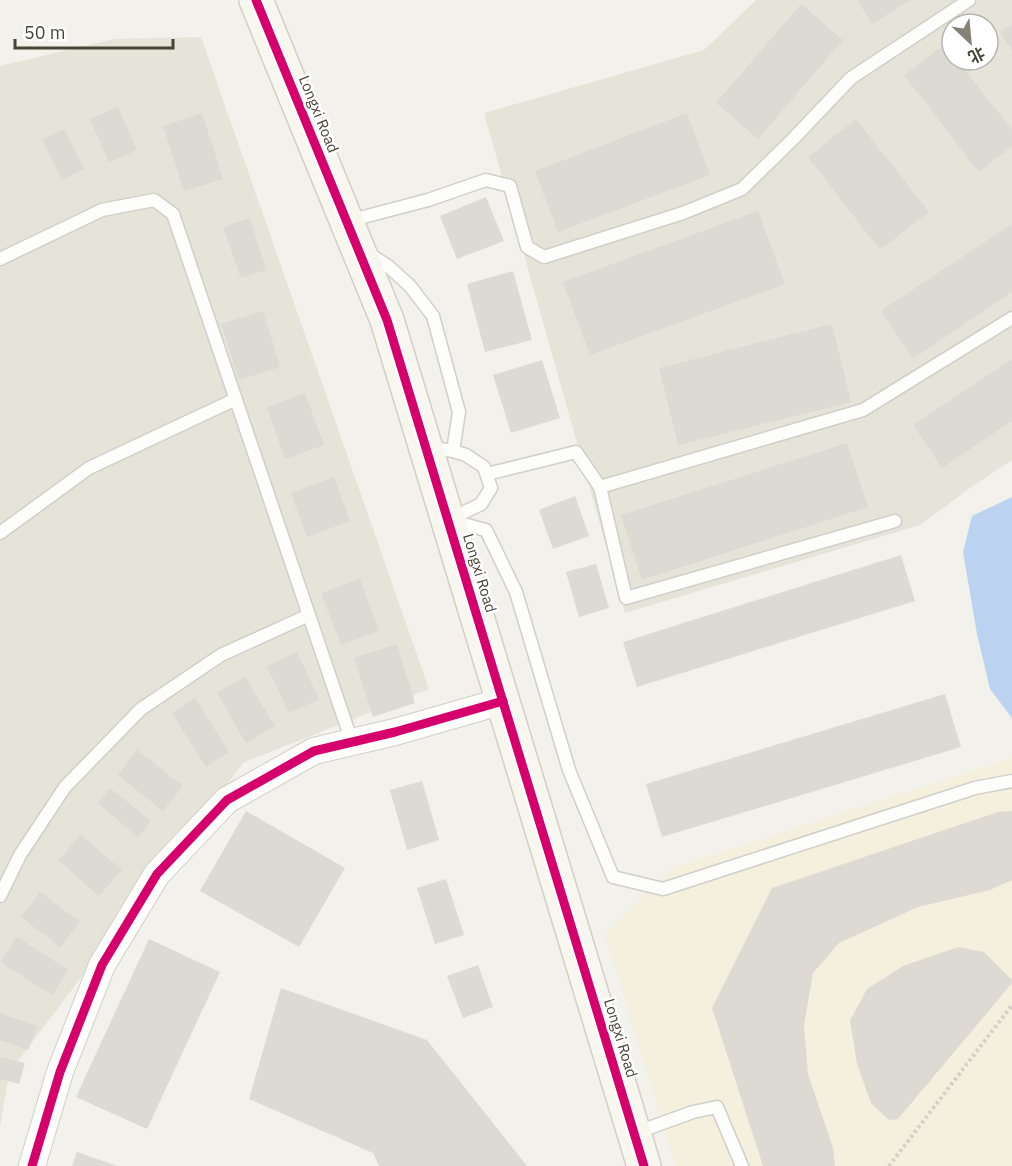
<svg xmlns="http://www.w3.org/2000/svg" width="1012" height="1166" font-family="'IBM Plex Sans','Noto Sans SC',sans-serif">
<rect width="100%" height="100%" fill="#f2f1eb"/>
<g fill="#e6e4d8" fill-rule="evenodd">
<path d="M 756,0 L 1012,0 L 1012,460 L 973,486 L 920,525 L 625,613 L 484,113 L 704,50 ZM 952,24 L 988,24 L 988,60 L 952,60 Z"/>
<polygon points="201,37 429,689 243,763 9,1073 0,1127 0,66 114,39"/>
</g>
<polygon fill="#f5efde" points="1012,758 1012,1166 676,1166 605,933 672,868"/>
<polygon fill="#bbd2f1" points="1012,497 1012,718 990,689 977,634 963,552 972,516"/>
<g fill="#dcdad3">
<polygon points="857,0 910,0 872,24"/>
<polygon points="801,4 843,40 758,139 716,103"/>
<polygon points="1012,24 1012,50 1000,32"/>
<polygon points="945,44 952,53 952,60 957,60 1012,130 1012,146 979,172 904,75"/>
<polygon points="118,107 137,150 109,162 90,119"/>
<polygon points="202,113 223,179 184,191 163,126"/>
<polygon points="687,113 710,175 558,232 535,171"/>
<polygon points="856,119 929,212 880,250 808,157"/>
<polygon points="64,129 84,169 62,180 42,140"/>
<polygon points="486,197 504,241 457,259 440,216"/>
<polygon points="758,211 785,284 590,355 563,282"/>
<polygon points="250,218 266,270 241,278 223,227"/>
<polygon points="1012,224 1012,292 913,359 881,311"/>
<polygon points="513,271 532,340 485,352 467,284"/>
<polygon points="263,311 280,367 239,380 221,324"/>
<polygon points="832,324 851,402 678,445 659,368"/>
<polygon points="1012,359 1012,421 942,468 913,425"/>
<polygon points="542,360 560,418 511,433 493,375"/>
<polygon points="305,393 324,445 285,459 267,407"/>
<polygon points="847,443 868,507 642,580 621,515"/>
<polygon points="334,477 350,521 307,537 291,493"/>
<polygon points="575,496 589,536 553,549 539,510"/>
<polygon points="901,555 915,601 637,687 623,642"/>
<polygon points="596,564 609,608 579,617 566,572"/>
<polygon points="360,579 379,631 341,645 321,593"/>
<polygon points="397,644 415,703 373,717 354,658"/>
<polygon points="297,652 319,699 289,713 267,666"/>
<polygon points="245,677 275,726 246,743 217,693"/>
<polygon points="945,694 961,747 662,837 646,784"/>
<polygon points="195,698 229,752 206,767 172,713"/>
<polygon points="137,750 183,786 163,811 118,775"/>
<polygon points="422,781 439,840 407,850 390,790"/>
<polygon points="110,788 151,821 138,837 98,803"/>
<polygon points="246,811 345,868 299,947 200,891"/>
<polygon points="1012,811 1012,880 990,890 918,907 839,943 813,973 804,1025 808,1074 833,1148 835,1166 763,1166 712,1008 772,888 998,812"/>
<polygon points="81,835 122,870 99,896 58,860"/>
<polygon points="446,879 464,935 435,944 417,888"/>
<polygon points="40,892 80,922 60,947 21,917"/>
<polygon points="17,937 68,970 52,995 0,962"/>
<polygon points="149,939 220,972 147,1129 76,1097"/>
<polygon points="958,947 984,952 1012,980 1012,983 898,1119 889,1120 871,1103 857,1064 850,1020 867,989 903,966"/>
<polygon points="478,965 493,1007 463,1018 447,976"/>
<polygon points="281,988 427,1040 527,1166 379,1166 373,1153 249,1099"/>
<polygon points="0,1013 37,1026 28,1050 0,1040"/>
<polygon points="0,1057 25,1063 19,1084 0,1079"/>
<polygon points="77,1152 117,1166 72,1166"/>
</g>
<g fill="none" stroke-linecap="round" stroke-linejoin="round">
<defs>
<g id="lane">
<polyline points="348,221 428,200 486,180 510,186 527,247 544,257 683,213 742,189 793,139 851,78 969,0"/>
<polyline points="368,253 388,266 410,286 433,316 459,412 453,451"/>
<polyline points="0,259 102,210 154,200 173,214 352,742"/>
<polyline points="428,447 453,451 466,455 484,467 491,488 481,504 448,520 486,530 516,592 569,770 613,877 663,889 975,788 1012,781"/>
<polyline points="487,474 576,452 600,487 626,598 895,521"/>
<polyline points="600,487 863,410 1012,318"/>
<polyline points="0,533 89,468 236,399"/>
<polyline points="0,896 20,855 65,787 141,709 221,655 309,615"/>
<polyline points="635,1133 693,1112 717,1107 742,1166"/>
</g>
<polyline id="street" points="32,1166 60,1072 102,965 157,874 227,800 314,751 395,732 503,701"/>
<polyline id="secondary" points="256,0 387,320 644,1166"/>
</defs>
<use href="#lane" stroke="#d0cfc8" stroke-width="15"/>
<use href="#street" stroke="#d0cfc8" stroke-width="28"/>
<use href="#secondary" stroke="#d2d0c2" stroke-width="36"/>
<polyline stroke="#d2d1ca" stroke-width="4" stroke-dasharray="3 3" stroke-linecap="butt" points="889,1166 1012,1005"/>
<use href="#lane" stroke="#fdfdfc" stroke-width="12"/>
<use href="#street" stroke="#fdfdfc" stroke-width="26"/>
<use href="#secondary" stroke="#f7f6ef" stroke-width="33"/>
<defs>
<g id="cycleway">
<polyline points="256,0 387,320 644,1166"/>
<polyline points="32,1166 60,1072 102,965 157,874 227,800 314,751 395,732 503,701"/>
</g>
</defs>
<use href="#cycleway" stroke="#fff" stroke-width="13"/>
<use href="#cycleway" stroke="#d6006c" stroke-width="9"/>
</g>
<g text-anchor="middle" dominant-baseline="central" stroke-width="5" stroke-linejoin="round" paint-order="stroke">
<g font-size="15" fill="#494436" stroke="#fff">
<text transform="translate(319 114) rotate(68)">Longxi Road</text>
<text transform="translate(480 573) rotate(73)">Longxi Road</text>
<text transform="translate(621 1038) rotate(73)">Longxi Road</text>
</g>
</g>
<g transform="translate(970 42) rotate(154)"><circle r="28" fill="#ffffff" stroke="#b6b4af" stroke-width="1.5"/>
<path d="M0-4.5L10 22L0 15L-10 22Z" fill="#848175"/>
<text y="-9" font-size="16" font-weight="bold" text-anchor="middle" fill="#494436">北</text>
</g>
<path d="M15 39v9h158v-9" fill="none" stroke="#494436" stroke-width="3"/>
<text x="24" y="39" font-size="18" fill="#494436" stroke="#ffffff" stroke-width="4.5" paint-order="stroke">50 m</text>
</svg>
